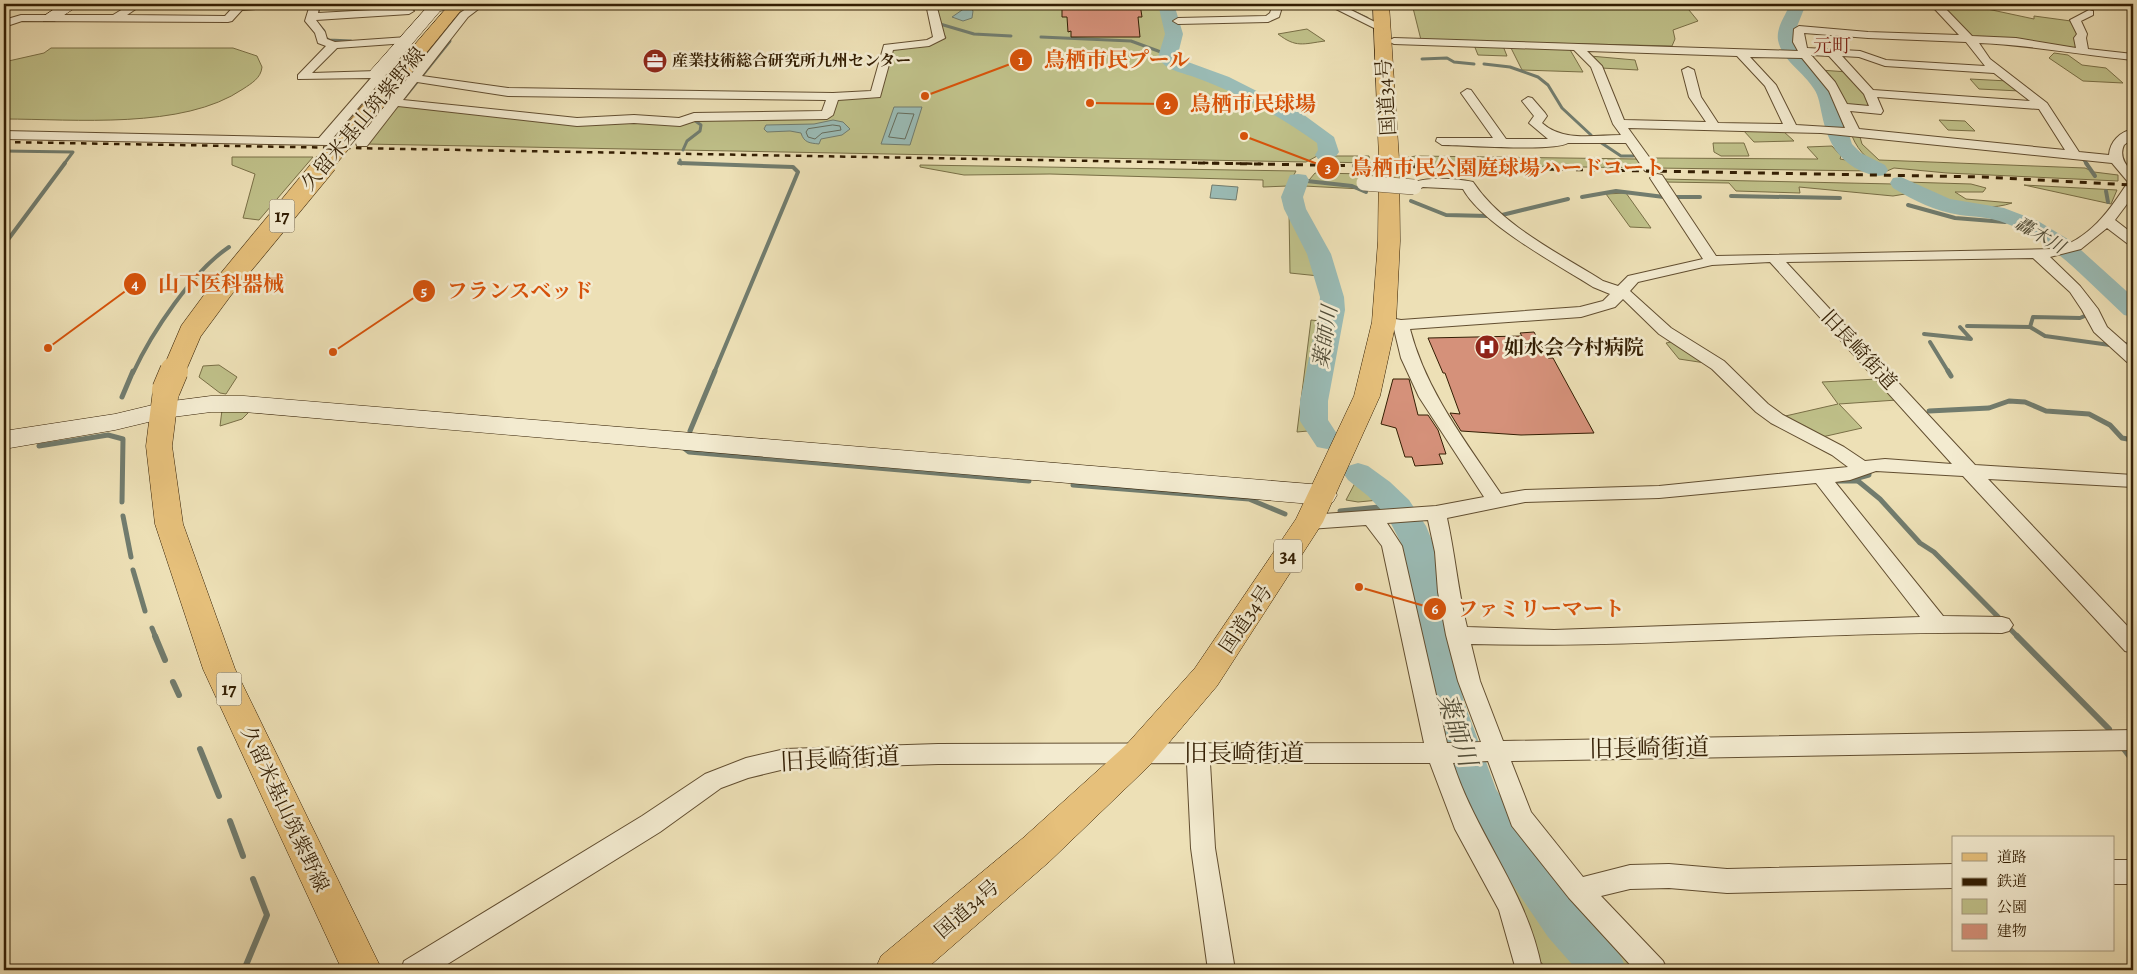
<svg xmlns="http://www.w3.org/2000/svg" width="2137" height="974" font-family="Alegreya,'Noto Serif JP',serif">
<rect width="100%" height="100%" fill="#ede0b6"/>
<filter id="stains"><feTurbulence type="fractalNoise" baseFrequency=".004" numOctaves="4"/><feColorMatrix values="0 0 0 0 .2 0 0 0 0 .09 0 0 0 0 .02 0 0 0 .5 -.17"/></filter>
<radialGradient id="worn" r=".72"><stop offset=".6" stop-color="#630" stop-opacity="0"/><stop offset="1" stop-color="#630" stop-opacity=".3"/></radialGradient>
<g fill="#bfc089" stroke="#796f46">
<path d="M 934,4 L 1164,4 C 1167,31 1174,29 1164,58 L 1169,63 C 1223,85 1274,108 1322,141 L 1324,148 L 1319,155 L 1306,162 L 366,144 L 397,104 L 576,123 L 830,116 L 835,99 L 878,96 L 890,51 L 894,47 L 932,44 L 946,38 L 937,20 Z"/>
<polygon points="1412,4 1684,4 1698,21 1673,30 1675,39 1672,46 1421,40"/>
<polygon points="1940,4 1978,7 2034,19 2034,16 2071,21 2077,33 2077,49 1973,39"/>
<path d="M 1307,29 L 1325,41 C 1303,44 1296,48 1278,34 Z"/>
<polygon points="1474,45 1503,46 1507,56 1478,55"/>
<polygon points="1510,46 1569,48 1583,72 1522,70"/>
<path d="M 51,48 L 233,48 L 257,56 L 262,67 C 261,78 252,83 243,89 C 183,130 74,119 4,119 L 4,62 L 44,53 Z"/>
<polygon points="2054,53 2068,55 2082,65 2106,68 2123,83 2083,81 2049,58"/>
<polygon points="1590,56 1635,60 1638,70 1601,68"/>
<polygon points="1820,70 1848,72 1865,93 1873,109 1847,106"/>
<polygon points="1970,79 2008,81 2020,91 1979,89"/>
<polygon points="1939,120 1965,121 1975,131 1948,130"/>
<polygon points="1743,130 1783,131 1794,141 1754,142"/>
<path d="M 1852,136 L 1860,137 L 1862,144 L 1879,160 L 2085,168 L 2094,172 L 2118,175 L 2118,181 L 1947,173 L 1894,168 L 1887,171 C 1871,163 1859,153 1852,136 Z"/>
<polygon points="1713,143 1744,143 1749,156 1721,156 1714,152"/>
<polygon points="1832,146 1841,156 1840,159 1858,162 1873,171 1655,168 1649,158 1818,159 1807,147"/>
<polygon points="1332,156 1369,156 1370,163 1324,162"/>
<polygon points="1416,156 1638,159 1644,168 1402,164 1403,158"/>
<polygon points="232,157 313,157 259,220 243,218 255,174 232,165"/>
<polygon points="920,165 1296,171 1288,186 1263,187 1263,180 1050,174 964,175 920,167"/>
<polygon points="1315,173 1369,174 1369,180 1362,189 1304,186"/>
<polygon points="1661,179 1894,184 1911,193 1893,196 1799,187 1800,193 1736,191 1729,183 1664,182"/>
<path d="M 1905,182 L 1971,184 L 1986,188 L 1983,192 L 1955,192 L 1966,199 L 2012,203 C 1976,215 1937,198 1905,182 Z"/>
<polygon points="2024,185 2117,190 2111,204"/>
<polygon points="1626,193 1651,228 1630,227 1606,194"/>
<polygon points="1289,211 1311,250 1319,276 1290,273"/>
<polygon points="1311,320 1320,321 1306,400 1308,431 1297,432"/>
<polygon points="1676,341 1712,364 1679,359 1666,343"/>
<polygon points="219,365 237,377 226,394 220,393 199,377 203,366"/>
<polygon points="1877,379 1897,400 1839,404 1862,428 1822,437 1781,417 1838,404 1822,382"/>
<polygon points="222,410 249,412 242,419 220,426"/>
<polygon points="1355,483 1366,485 1381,496 1379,500 1358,502 1346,500"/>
<polygon points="1463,797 1511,873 1595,970 1548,970 1538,959"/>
<polygon points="1523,840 1638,970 1622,970 1559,899"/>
</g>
<g fill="#9abbb5" stroke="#717c6e">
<polygon points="956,4 970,6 973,11 972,18 963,21 952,17 965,8"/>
<polygon points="894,107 922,107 910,145 881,144"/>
<path d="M 833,120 L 843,122 L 850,129 L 842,135 L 821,139 L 819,144 C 810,143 804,143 801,133 L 790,131 L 767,132 L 764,129 L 766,125 L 814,124 Z"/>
<polygon points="1212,185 1238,187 1236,200 1210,198"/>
</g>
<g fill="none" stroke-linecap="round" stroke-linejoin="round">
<g stroke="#666c5c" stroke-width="1">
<polygon points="898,113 914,114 905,139 889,137"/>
<polygon points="833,125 840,126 841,130 822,133 815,139 808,137 806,132 808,129"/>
</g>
<g stroke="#717c6e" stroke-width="3">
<polyline points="1336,4 1367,18"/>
<polyline points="317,15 320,4"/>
<polyline points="939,19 940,24 974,34 1011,36"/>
<polyline points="319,25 324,31 324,37 329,40 351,41"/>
<polyline points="1041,37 1131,41 1169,55"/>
<polyline points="1422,59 1447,58 1454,62 1474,64"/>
<polyline points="1484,64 1510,67 1538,77 1548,85 1562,108 1591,135"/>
<polyline points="405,97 450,41"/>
<polyline points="1600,142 1621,156 1633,156"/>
<polyline points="683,150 687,141 700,131 701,125 694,120"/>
<polyline points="4,151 73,152 64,164"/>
<polyline points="2083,159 2087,164"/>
<polyline points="680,160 681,164"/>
</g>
<g stroke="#717c6e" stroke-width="4">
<polyline points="679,163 793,167 798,172 714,373"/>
<polyline points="2086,163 2095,176"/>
<polyline points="1298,180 1352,186 1366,192"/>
<polyline points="2106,191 2108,202"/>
<polyline points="1731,196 1840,198"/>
<polyline points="1582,197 1616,191 1664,197"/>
<polyline points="1676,197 1700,197"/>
<polyline points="1411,201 1446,215 1488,216"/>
<polyline points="1908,205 1955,218 2005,222"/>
<polyline points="1502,215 1568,199"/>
<polyline points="4,245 65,163"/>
<polyline points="1967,326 2030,327 2045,336 2110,345"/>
<polyline points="2030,327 2033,317 2080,318 2087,315"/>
<polyline points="1924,334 1971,339 1960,327"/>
<polyline points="1930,342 1949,373"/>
<polyline points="2125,344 2133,346"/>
<path d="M 133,373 C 152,332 192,272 229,247"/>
</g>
<g stroke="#717c6e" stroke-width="5">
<polyline points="1948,371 1951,376"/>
<polyline points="122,397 133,371"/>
<polyline points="1929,411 1989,408 2009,401 2025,402 2046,411 2089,414 2110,425 2122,438 2133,440"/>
<polyline points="690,431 715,371"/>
<polyline points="39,446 108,435 123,439 122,502"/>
<polyline points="684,448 689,452 1029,481"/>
<polyline points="1869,471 1869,475 1858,478 1858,481 1880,499 1920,543 1934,552 2019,638"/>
<polyline points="1836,481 1858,481"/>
<polyline points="1073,485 1249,499 1285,514"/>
<polyline points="1340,511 1379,507 1398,508"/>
<polyline points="123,516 131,557"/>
<polyline points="133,570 145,611"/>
<polyline points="152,628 156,638"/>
</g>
<g stroke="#717c6e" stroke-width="6">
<polyline points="155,636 165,660"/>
<polyline points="2017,636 2109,729"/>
<polyline points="173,682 179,695"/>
<polyline points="200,749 219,796"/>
<polyline points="2124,749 2133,761"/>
<polyline points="230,821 243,856"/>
<polyline points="244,970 267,915 253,879"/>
</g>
<g fill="#9abbb5" fill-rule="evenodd">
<path d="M 1158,4 L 1174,4 L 1183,34 L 1177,58 L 1229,77 L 1304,115 L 1334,137 L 1339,152 C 1334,160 1327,162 1318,159 L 1315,155 L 1318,150 L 1317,143 C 1280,116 1238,93 1194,77 C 1180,72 1165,70 1158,57 L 1165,34 Z"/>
<path d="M 1790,4 L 1806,4 L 1796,29 L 1798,46 L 1835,91 L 1852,144 L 1861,153 L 1885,165 L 1888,170 L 1885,175 C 1875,177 1868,174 1859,170 C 1836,158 1827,139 1822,115 C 1820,106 1819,96 1814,89 C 1804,72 1782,61 1778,40 C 1776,27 1786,15 1790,4 Z"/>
<polygon points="1298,174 1306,175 1309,180 1303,197 1306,209 1331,254 1344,297 1345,310 1328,401 1328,420 1341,440 1337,447 1327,449 1317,447 1300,421 1300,401 1319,310 1320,297 1307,254 1284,209 1281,197 1290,175"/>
<path d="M 1901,177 L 1950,199 L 2004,208 L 2038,221 L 2071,241 L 2133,297 L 2133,317 L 2124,315 C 2087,281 2053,241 2005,223 C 1990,217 1975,217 1960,215 C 1935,211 1915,201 1893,188 L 1890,183 L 1893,178 Z"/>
<polygon points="1358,463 1368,466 1390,482 1409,500 1426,526 1433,543 1440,596 1464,702 1496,789 1520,828 1578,909 1620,955 1627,970 1577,970 1548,937 1492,854 1460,796 1428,702 1406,596 1401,543 1387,516 1368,496 1348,480 1343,473 1348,466"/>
</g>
</g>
<g fill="#d5917a" stroke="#331e03">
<polygon points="1062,4 1140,4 1142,17 1138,17 1140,37 1071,37 1071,31 1068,32 1067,17 1062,17"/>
<polygon points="1534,332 1548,358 1553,358 1594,433 1521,435 1461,431 1450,413 1460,414 1445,373 1443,373 1428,338 1522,336 1520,333"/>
<polygon points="1393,379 1409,379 1418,415 1428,415 1438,430 1446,454 1439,454 1443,464 1415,466 1412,457 1405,457 1396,428 1381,424"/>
</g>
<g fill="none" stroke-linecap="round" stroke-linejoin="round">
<defs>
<g id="street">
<polygon points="131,4 143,4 127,15 225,16 236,4 285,4 280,7 242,10 232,21 228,22 22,21 4,27 4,20 21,15 113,15"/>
<path d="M 473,4 L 485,4 L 468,17 L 422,76 L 508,88 L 833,93 L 871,91 L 884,45 L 927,40 L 933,37 L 926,4 L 936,4 L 945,38 L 929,46 L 893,50 L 880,97 L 838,100 L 833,115 L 827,119 L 695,121 L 680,126 L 634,123 L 577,126 L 398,106 L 367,146 L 357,146 L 356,143 L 357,140 L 460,13 ZM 417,82 L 508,96 L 826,100 L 822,111 L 694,113 L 679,118 L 634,115 L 577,118 L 403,100 Z"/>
<polygon points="1273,4 1283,4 1279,17 1268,22 1178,24 1173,21 1178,18 1266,16 1270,13"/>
<polygon points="1326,4 1339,4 1387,28 1382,31 1378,30"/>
<path d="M 1930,4 L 1941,4 L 1972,36 L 2016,38 L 2076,48 L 2074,38 L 2077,34 L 2070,20 L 2089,10 L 2093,11 L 2093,15 L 2081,21 L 2087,34 L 2086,38 L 2088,49 L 2133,54 L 2133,60 C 2082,55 2030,45 1979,43 L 1990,59 L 2047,103 L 2079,152 L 2109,155 C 2110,141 2120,132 2133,129 L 2133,138 L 2124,145 C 2119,156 2125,165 2133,172 L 2133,196 L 2115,220 L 2133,234 L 2133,245 L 2128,244 L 2107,228 L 2081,249 L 2050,257 L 2080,286 L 2098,309 L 2107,327 L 2133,350 L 2133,363 L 2127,362 L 2094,332 L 2082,310 L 2070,292 L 2033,258 L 1786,262 L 1975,465 L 2133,475 L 2133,487 L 1988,479 L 2133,632 L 2133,653 L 2125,651 L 1963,476 L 1876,471 L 1850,480 L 1835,482 L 1943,616 L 2002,617 L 2009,619 L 2013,625 L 2009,631 L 2002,633 C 1825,630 1648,649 1471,644 L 1480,681 L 1503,741 L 2133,730 L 2133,750 L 1511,761 L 1531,812 L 1583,877 L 1630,865 L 1669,864 L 1727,869 L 1953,864 L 1953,888 L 1727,893 L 1669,888 L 1630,889 L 1601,896 L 1663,961 L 1667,970 L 1635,970 L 1569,898 L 1512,826 L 1488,761 L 1453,763 C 1477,837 1528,892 1542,970 L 1516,970 L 1499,910 L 1455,829 L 1430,763 L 1210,763 L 1215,848 L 1235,970 L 1208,970 L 1191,848 L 1187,763 L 938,764 L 785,769 L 748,778 L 721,788 L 660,832 L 438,970 L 401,970 L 404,961 L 642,816 L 705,774 L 746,758 L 785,749 L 938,744 L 1424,743 L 1382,546 L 1366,525 L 1309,529 L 1302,527 L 1299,522 L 1302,517 L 1309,515 L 1436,506 L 1484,497 L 1419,397 L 1401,358 L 1394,329 L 1378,325 L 1376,322 L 1384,317 L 1401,320 L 1580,307 L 1603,301 L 1610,294 L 1593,287 C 1557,264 1483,225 1463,189 L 1423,187 L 1414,191 L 1407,187 C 1417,175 1458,179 1473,182 C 1502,226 1559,253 1603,281 L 1618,286 L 1628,276 L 1703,259 L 1650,178 L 1657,174 L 1662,175 L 1716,256 L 2054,249 C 2089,240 2110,210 2128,182 L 2112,163 L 1821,133 L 1628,128 L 1657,168 L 1650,172 L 1645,171 L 1626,143 L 1568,143 C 1553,152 1465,145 1442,145 L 1436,141 L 1437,138 L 1493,138 L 1461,93 L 1467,89 L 1471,90 L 1506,139 L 1548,139 L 1529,123 L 1534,116 L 1522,101 L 1528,97 L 1532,98 L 1545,113 L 1547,116 L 1542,123 C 1563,142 1594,135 1621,135 L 1613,124 L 1591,67 L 1574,50 L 1394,44 L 1388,41 L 1394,38 L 1798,51 L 1793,42 L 1794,29 L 1799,26 L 1868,32 L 1959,35 ZM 1804,33 L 1868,38 L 1966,42 L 1985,66 L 1886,60 L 1860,51 L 1807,48 ZM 1587,51 L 1737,56 L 1765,86 L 1783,124 L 1718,123 L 1701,97 L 1694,70 L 1688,67 L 1682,70 L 1689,97 L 1706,122 L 1624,120 L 1602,66 ZM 1811,55 L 1829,56 L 1864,94 L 1869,106 L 1847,104 L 1835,82 ZM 1842,56 L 1859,57 L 1885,66 L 1994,73 L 2030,101 L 1873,90 ZM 1750,57 L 1802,58 L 1829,91 L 1845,128 L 1796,125 L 1776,85 ZM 1877,97 L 2039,109 L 2065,150 L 1859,129 L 1850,111 L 1881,114 L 1883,111 ZM 1770,262 L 1952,464 L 1885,459 L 1865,461 L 1844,447 L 1783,415 L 1768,404 L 1724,361 L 1671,328 L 1630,291 L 1638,282 L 1712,265 ZM 1623,299 L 1659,334 L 1712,369 L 1756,412 L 1771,423 L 1832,455 L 1848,467 L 1659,486 L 1525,490 L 1501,494 C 1466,442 1426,391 1410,329 L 1581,317 L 1615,307 ZM 1816,483 L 1920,617 L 1554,630 L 1467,627 C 1458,591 1455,554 1447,518 L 1525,502 L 1659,498 ZM 1428,520 L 1435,552 L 1438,592 L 1446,635 L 1458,681 L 1481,742 L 1447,743 L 1402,546 L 1387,523 Z"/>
<polygon points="314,5 319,8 318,13 409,8 414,11 409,14 316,20 325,32 327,39 335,42 407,37 413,40 407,43 337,48 312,73 377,71 381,72 384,77 327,145 4,139 4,131 319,138 371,78 298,79 298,75 326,46 318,43 315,33 305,21 309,8"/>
<rect x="2113" y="860" width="20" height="24"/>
</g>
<g id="secondary">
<polygon points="62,4 81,4 55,21 43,21 41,18"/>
<polygon points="430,4 465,4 462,7 440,11 383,78 371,78 368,74 371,70"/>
<polygon points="211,396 244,396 1323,485 1333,488 1337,495 1333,502 1323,505 244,412 211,412 165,418 115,430 4,449 4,431 115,414 165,402"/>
</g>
<g id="primary">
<polygon points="450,4 466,4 422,58 410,58 408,54 410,50"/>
<polygon points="166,382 175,384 179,390 172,446 183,524 235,669 382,970 342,970 203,669 155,524 146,446 153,390 157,384"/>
</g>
<polygon id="highway" points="1373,4 1389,4 1399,159 1400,241 1396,322 1380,396 1323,522 1217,686 1150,765 1049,862 925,970 875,970 881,956 1023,838 1126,745 1195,668 1296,519 1354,396 1372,322 1378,241 1379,159"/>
</defs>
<use href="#street" stroke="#624e30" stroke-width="2"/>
<use href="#secondary" stroke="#331e03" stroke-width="1"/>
<use href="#primary" stroke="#331e03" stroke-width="1"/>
<use href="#highway" stroke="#331e03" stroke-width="1"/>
<use href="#street" fill="#f3ebd0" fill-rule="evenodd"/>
<use href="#secondary" fill="#f3ebd0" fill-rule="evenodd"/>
<use href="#primary" fill="#e6c07b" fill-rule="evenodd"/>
<use href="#highway" fill="#e6c07b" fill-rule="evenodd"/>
<polyline stroke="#331e03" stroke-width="2.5" stroke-dasharray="5.5 5.5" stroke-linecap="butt" points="4,142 1269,164"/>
<polyline stroke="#331e03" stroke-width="3" stroke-dasharray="7 7" stroke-linecap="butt" points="1198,163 1983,177 2133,185"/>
<defs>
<polyline id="street-bridge" points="1364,183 1414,187"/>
<polyline id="primary-bridge-far2" points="325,164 416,54"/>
<polyline id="primary-bridge-far1" points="173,373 191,331 222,289 326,163"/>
<polyline id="primary-bridge" points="166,390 174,371"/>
</defs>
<use href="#street-bridge" stroke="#624e30" stroke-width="16" stroke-linecap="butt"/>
<use href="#primary-bridge-far2" stroke="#331e03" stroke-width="18" stroke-linecap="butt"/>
<use href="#primary-bridge-far1" stroke="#331e03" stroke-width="23" stroke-linecap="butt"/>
<use href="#primary-bridge" stroke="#331e03" stroke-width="29" stroke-linecap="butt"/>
<use href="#street-bridge" stroke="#f3ebd0" stroke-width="15"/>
<use href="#primary-bridge-far2" stroke="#e6c07b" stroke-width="17"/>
<use href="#primary-bridge-far1" stroke="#e6c07b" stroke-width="22"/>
<use href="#primary-bridge" stroke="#e6c07b" stroke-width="28"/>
</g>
<defs>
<symbol id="office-disc" viewBox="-11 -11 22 22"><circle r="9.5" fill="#8f2418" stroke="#f3ebd0"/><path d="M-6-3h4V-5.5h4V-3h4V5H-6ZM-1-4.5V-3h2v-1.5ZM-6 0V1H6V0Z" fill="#fff"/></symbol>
<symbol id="hospital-disc" viewBox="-11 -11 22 22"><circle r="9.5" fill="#8f2418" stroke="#f3ebd0"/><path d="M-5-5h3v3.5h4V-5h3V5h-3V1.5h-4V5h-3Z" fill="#fff"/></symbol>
</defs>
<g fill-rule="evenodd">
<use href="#office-disc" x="641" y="47" width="28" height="28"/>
<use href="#hospital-disc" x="1473" y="333" width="28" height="28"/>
</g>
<g text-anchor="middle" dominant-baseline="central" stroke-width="5" stroke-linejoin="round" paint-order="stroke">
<g font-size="16" font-weight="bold" fill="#331e03" stroke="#f3ebd0" text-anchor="start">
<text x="672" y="61">産業技術総合研究所九州センター</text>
</g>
<g font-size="18" font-style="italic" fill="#524d38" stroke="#f3ebd0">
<text transform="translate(2040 235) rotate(30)">轟木川</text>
</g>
<g font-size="19" fill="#7a1f14" stroke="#f3ebd0">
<text x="1832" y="46">元町</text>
</g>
<g fill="#f3ebd0" stroke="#6d5c40" stroke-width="1">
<rect x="269.5" y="199.5" width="25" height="33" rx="4"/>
<rect x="1274" y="539.5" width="28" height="33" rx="4"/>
<rect x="216.5" y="672.5" width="25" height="33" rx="4"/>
</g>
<g font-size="19" font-weight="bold" fill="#331e03">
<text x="282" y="216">17</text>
<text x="1288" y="556">34</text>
<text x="229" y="689">17</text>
</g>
<g font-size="20" fill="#331e03" stroke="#f3ebd0">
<text transform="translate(1386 97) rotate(-94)">国道34号</text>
<text transform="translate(363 119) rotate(-50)">久留米基山筑紫野線</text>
<text transform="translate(1859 350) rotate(47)">旧長崎街道</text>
<text transform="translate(1246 619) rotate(-56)">国道34号</text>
<text transform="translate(285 809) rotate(65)">久留米基山筑紫野線</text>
<text transform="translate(967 909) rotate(-41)">国道34号</text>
</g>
<g font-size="20" font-weight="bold" fill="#331e03" stroke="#f3ebd0" text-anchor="start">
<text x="1504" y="347">如水会今村病院</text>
</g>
<g font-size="21" font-style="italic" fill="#524d38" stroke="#f3ebd0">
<text transform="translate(1325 337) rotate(-81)">薬師川</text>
</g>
<g font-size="24" fill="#331e03" stroke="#f3ebd0">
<text transform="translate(1649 748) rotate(-1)">旧長崎街道</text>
<text x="1244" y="753">旧長崎街道</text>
<text transform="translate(840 759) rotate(-3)">旧長崎街道</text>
</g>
<g font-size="25" font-style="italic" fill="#524d38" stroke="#f3ebd0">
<text transform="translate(1457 730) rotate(72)">薬師川</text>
</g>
</g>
<path fill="none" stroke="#d6530b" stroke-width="2" d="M925 96L1021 60M1090 103L1167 104M1244 136L1328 168M48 348L135 284M333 352L424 291M1359 587L1435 609"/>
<g fill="#d6530b" stroke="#f3ebd0" stroke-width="2">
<circle cx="925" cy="96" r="5"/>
<circle cx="1090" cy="103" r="5"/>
<circle cx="1244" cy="136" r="5"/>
<circle cx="48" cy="348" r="5"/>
<circle cx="333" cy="352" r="5"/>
<circle cx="1359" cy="587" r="5"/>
<circle cx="1021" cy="60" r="12"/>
<circle cx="1167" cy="104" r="12"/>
<circle cx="1328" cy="168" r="12"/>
<circle cx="135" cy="284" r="12"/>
<circle cx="424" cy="291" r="12"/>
<circle cx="1435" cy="609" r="12"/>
</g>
<g font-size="15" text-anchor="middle" font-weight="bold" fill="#fff">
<text x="1021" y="65">1</text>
<text x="1167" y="109">2</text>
<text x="1328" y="173">3</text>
<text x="135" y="289">4</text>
<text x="424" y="296">5</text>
<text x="1435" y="614">6</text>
</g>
<g font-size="21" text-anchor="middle" font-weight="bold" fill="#d6530b" stroke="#f3ebd0" stroke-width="5" stroke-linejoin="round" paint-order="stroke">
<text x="1117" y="67">鳥栖市民プール</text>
<text x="1253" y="111">鳥栖市民球場</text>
<text x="1508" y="175">鳥栖市民公園庭球場ハードコート</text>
<text x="221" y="291">山下医科器械</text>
<text x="520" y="298">フランスベッド</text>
<text x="1541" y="616">ファミリーマート</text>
</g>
<rect width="2137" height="974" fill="none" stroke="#ede0b6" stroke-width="20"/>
<rect x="5" y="5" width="2127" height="964" fill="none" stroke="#331e03" stroke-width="2.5"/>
<rect x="10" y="10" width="2117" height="954" fill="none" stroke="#331e03"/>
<rect x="1952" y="836" width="162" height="115" fill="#f3ebd0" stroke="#a6997e"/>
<rect x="1962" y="853" width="25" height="8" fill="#e6c07b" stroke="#a6997e"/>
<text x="1997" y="862" font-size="15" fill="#331e03">道路</text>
<rect x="1962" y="878" width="25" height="8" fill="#331e03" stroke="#a6997e"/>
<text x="1997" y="886" font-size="15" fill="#331e03">鉄道</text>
<rect x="1962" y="899" width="25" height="15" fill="#bfc089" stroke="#a6997e"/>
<text x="1997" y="912" font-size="15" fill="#331e03">公園</text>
<rect x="1962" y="924" width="25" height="15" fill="#d5917a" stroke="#a6997e"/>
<text x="1997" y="936" font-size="15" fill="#331e03">建物</text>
<rect width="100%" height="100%" filter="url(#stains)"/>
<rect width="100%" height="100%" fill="url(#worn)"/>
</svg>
